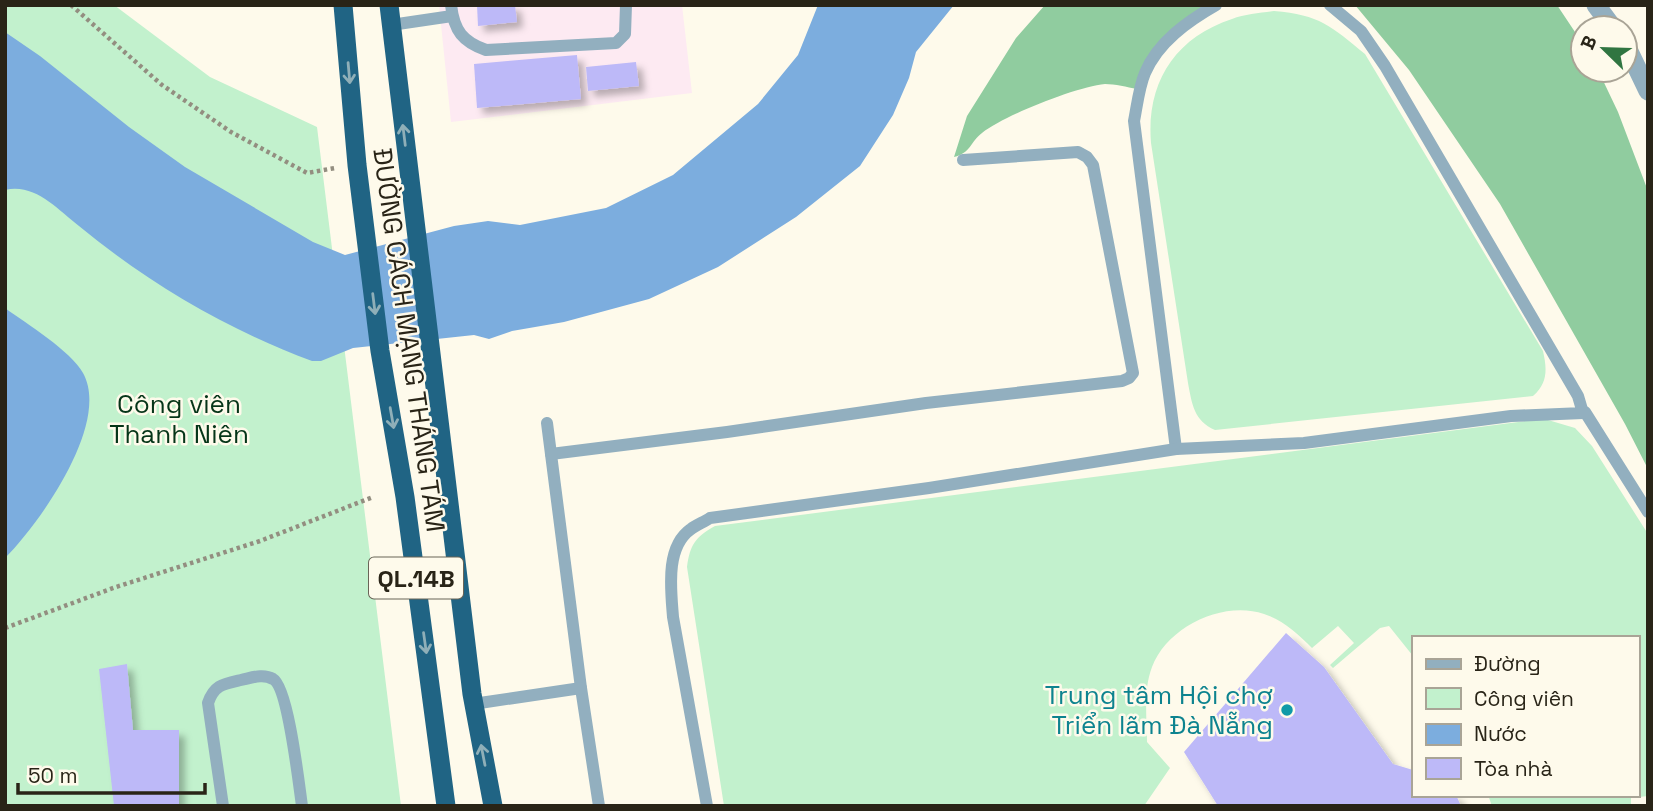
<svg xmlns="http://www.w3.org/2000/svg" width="1653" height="811" font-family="'Space Grotesk',sans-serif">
<defs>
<filter id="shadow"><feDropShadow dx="6" dy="6" stdDeviation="3.5" flood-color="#0004"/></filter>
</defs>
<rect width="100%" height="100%" fill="#fefaeb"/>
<polygon fill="#fdeaf2" points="439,5 682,5 692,93 451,122"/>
<g fill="#c2f1cd">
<polygon points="5,5 114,5 210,77 317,127 401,806 5,806"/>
<path d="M 1274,11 C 1320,15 1331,26 1365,54 L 1543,351 C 1547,369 1548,383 1533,396 L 1215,430 C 1194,421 1192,404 1188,383 L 1151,143 C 1146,84 1174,38 1232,19 C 1245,14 1260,13 1274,11 Z"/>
<path d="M 1534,420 L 1548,420 L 1575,428 L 1592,446 L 1648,534 L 1648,796 L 1631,798 L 1631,806 L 1492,806 L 1488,795 L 1637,795 L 1637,638 L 1413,638 L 1413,656 L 1389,626 L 1380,628 L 1333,668 L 1330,665 L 1354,643 L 1338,626 L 1312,648 C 1298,634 1283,620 1264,614 C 1223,600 1167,627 1152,667 C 1143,690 1147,719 1147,742 L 1170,768 L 1144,806 L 724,806 L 687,567 C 690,545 695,537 715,526 Z"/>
</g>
<g fill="#90cc9f">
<path d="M 1045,5 L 1206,5 L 1177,26 L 1137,89 C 1127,87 1115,84 1105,84 C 1076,87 1005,115 982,133 C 970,142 971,153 954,157 L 967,116 L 1016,38 Z"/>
<polygon points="1355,5 1557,5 1583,44 1583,70 1598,70 1618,112 1648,191 1648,469 1625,424 1500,204 1409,70"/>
</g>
<g fill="#7cadde">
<path d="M 818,5 L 954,5 L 916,52 L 909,78 L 893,115 L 860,166 L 796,217 L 718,267 L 649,299 L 564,322 L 512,331 L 489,339 L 474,335 L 353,348 L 321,361 L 312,361 C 228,330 148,283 79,226 C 57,209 35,183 5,190 L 5,32 L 40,56 L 129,127 L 185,167 L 313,242 L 345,255 L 454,226 L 488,221 L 520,225 L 606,208 L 673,175 L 758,104 L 798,55 Z"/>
<path d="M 5,308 C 27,324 71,351 83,373 C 111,423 40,523 5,558 Z"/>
</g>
<g fill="#bdb9f8" filter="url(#shadow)">
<polygon points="477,5 515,5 517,22 478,26"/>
<polygon points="577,55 581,99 477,108 474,64"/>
<polygon points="636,62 639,86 588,91 586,67"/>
<polygon points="1286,633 1324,667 1393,764 1413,770 1413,795 1456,795 1461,806 1218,806 1184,752"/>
<polygon points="127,664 133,730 179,730 179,806 114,806 99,669"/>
</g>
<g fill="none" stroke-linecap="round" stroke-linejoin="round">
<g stroke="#938e80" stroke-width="4.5" stroke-dasharray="3.5 3.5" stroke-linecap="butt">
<polyline points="71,5 162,85 231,132 307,173 335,168"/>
<polyline points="5,628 116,587 260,541 373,497"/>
</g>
<g stroke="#92afbf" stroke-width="12">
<path d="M 451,5 C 454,31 463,42 486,50 L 616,43 L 625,34 L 626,5"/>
<polyline points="391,25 452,16"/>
<polyline points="1583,413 1585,412 1648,512"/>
<polyline points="547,423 581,688 599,806"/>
<path d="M 1176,449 L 1134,121 C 1137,106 1139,87 1145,73 C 1158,42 1188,21 1216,5"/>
<polyline points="551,454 727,432 926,403 1122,381 1129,378 1133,373 1093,165 1087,157 1078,152 963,160"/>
<polyline points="473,704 581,688"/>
<path d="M 223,806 L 208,703 C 214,685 223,684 241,680 C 251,678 263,673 273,679 C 288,687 299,785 302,806"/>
<path d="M 707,806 L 673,617 C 671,590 665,547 691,529 C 696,525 704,522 710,518 L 929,488 L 1176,449 L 1304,443 L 1511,416 L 1583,413 L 1578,396 L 1385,66 L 1361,31 L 1330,5"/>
</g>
<g stroke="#92afbf" stroke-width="19">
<polyline points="1596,5 1613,28"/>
<polyline points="1625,43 1648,91"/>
</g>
<g stroke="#206484" stroke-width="19">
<polyline points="343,5 357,165 380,351 405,497 446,806"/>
<polyline points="389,5 472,694 493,806"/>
</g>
</g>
<defs><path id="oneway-shaft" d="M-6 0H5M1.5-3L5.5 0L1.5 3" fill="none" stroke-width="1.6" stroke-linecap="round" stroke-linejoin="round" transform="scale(1.75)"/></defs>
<g stroke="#8fafb8">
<use href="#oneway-shaft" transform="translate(349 73) rotate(85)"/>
<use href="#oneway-shaft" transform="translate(404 135) rotate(-97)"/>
<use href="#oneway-shaft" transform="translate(374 304) rotate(83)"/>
<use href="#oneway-shaft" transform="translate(392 418) rotate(80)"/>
<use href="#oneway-shaft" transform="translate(425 643) rotate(82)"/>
<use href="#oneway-shaft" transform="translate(483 755) rotate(-101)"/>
</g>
<circle fill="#0f9aa8" stroke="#fefaeb" stroke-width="2.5" cx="1287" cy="710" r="7"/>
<g text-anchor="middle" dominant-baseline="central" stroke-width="5" stroke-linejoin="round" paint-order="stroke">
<rect fill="#fefaeb" stroke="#696457" stroke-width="2" x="369" y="557.5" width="94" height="41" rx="5"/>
<g font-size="24" font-weight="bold" fill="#292417">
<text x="416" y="578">QL.14B</text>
</g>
<g font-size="26" fill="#292417" stroke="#fefaeb">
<text transform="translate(409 340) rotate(82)">ĐƯỜNG CÁCH MẠNG THÁNG TÁM</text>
</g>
<g font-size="26" fill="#053518" stroke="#fefaeb">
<text x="179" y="404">Công viên<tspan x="179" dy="30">Thanh Niên</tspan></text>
</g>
<g font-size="26" fill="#0d838f" stroke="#fefaeb" text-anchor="end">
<text x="1273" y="695">Trung tâm Hội chợ<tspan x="1273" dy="30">Triển lãm Đà Nẵng</tspan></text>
</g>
</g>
<rect width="1653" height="811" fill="none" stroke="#292417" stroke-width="14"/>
<rect x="1412" y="636" width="228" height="161" fill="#fefaeb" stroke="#a9a496" stroke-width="2"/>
<rect x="1426" y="659" width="35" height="10" fill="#92afbf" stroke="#a9a496" stroke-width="2"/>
<text x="1474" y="671" font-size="21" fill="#292417">Đường</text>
<rect x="1426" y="688" width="35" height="21" fill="#c2f1cd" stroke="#a9a496" stroke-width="2"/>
<text x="1474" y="706" font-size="21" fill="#292417">Công viên</text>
<rect x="1426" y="724" width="35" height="21" fill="#7cadde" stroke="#a9a496" stroke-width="2"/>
<text x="1474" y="741" font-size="21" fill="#292417">Nước</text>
<rect x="1426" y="758" width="35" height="21" fill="#bdb9f8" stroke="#a9a496" stroke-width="2"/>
<text x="1474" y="776" font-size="21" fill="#292417">Tòa nhà</text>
<g transform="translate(1604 49) rotate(293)"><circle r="33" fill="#fefaeb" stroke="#a9a496" stroke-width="2"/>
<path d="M0-5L12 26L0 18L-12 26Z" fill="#307541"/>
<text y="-10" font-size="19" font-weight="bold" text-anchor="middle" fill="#292417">B</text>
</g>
<path d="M18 783v10h187v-10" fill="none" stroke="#292417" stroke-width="3.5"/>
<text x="28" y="783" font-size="21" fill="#292417" stroke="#fefaeb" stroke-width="5" paint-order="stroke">50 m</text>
</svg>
